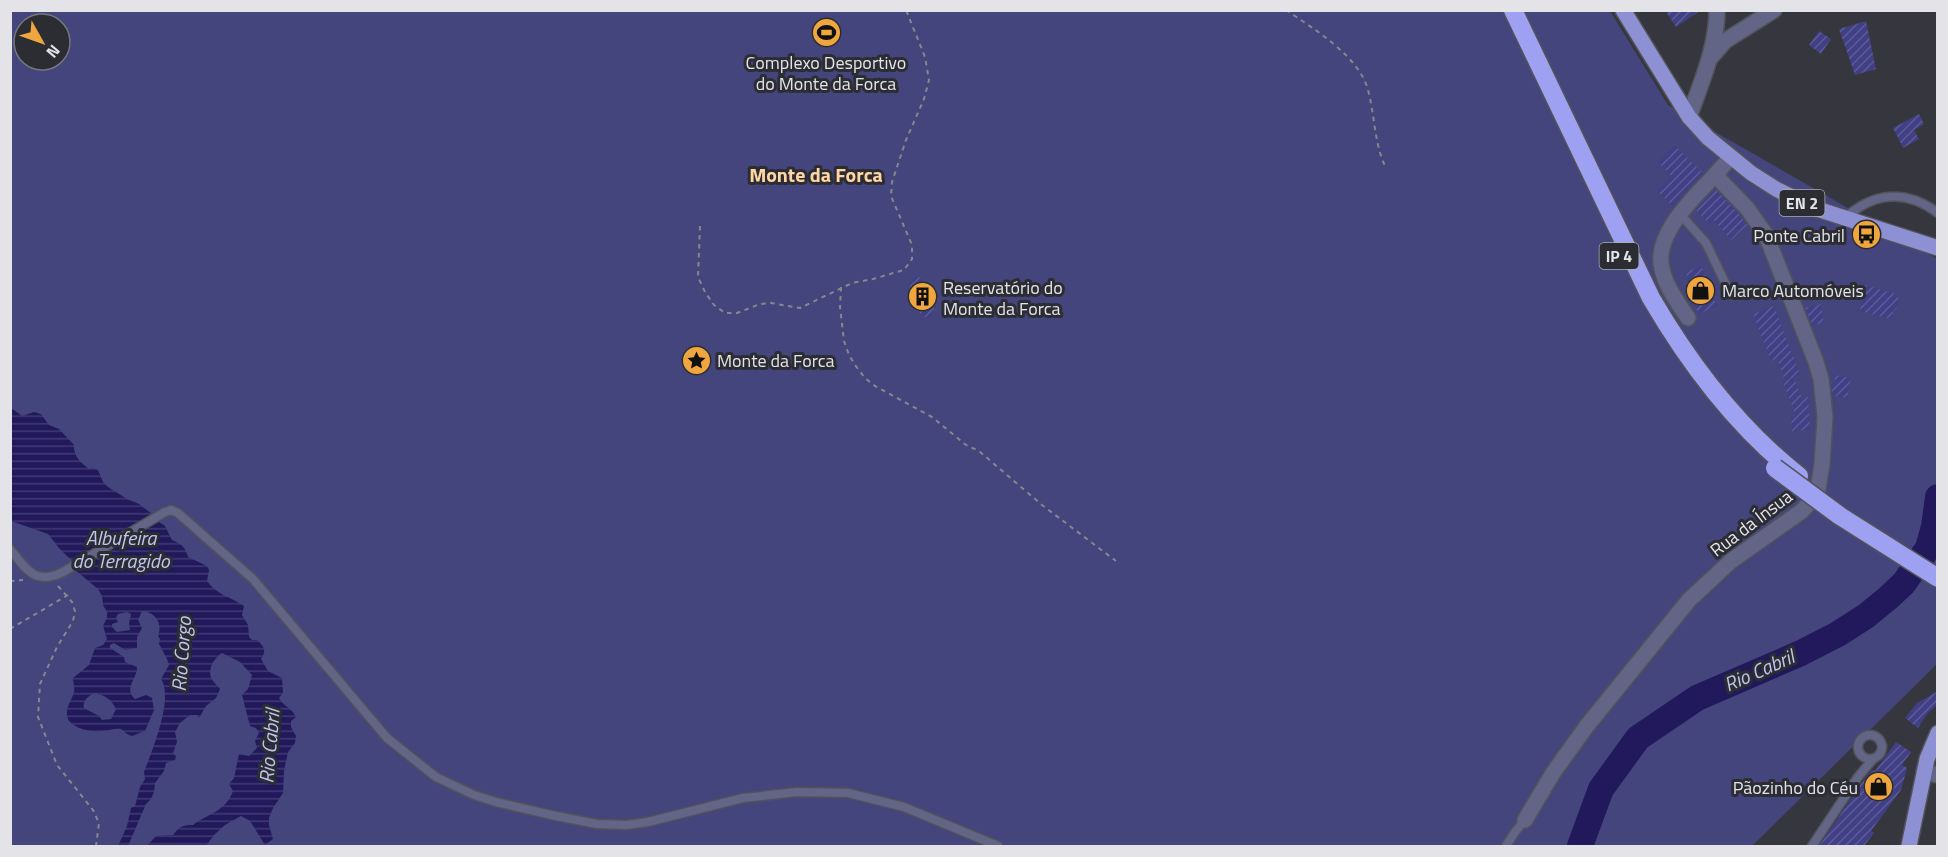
<svg xmlns="http://www.w3.org/2000/svg" width="1948" height="857" font-family="'Titillium Web',sans-serif">
<defs>
<pattern id="water-rules" width="6" height="5" patternUnits="userSpaceOnUse" patternTransform="scale(1.5)"><rect width="6" height="5" fill="#21195c"/><path d="M0 2.5h6" fill="none" stroke="#413a73"/></pattern>
<pattern id="building-hatch" width="6" height="6" patternUnits="userSpaceOnUse" patternTransform="scale(1.5)"><rect width="6" height="6" fill="#413f85"/><path d="M-1 1l2-2M0 6l6-6M5 7l2-2" fill="none" stroke="#5c5b96"/></pattern>
</defs>
<rect width="100%" height="100%" fill="#36373e"/>
<path fill="#44457c" fill-rule="evenodd" d="M 10,11 L 1610,11 L 1668,105 L 1937,259 L 1937,664 L 1752,846 L 11,846 ZM 24,24 L 60,24 L 60,60 L 24,60 Z"/>
<path fill="url(#water-rules)" fill-rule="evenodd" d="M 10,407 L 22,416 L 34,412 L 41,414 L 49,425 L 59,429 L 74,445 C 73,456 81,463 89,469 L 93,468 L 98,470 L 103,482 L 108,487 L 127,499 L 139,504 L 156,517 L 159,522 L 165,526 L 172,540 C 182,544 185,547 188,557 L 207,566 L 209,570 L 207,581 C 217,595 231,597 244,606 L 242,615 L 248,625 L 249,637 L 252,640 L 257,640 C 264,646 267,651 261,659 L 268,671 L 282,678 L 283,693 L 279,698 C 283,706 292,708 296,717 L 291,721 L 291,727 L 296,736 L 295,743 L 288,752 L 284,771 L 283,793 L 273,808 L 269,818 L 269,825 L 273,839 L 265,845 L 250,821 L 241,816 L 225,825 L 214,835 L 206,846 L 147,846 L 156,836 L 173,835 C 179,827 182,825 193,825 C 209,813 225,812 233,791 L 229,784 L 234,778 L 239,754 L 249,756 L 257,748 L 255,741 L 259,733 L 256,728 L 250,726 L 242,695 L 248,689 L 252,675 L 240,662 L 222,653 C 213,659 206,671 213,681 C 215,684 218,686 220,689 L 216,698 L 206,706 L 199,718 L 197,715 L 190,715 L 180,723 L 175,732 L 177,742 L 173,753 L 176,756 L 175,760 L 166,763 L 164,771 L 155,783 L 154,792 L 151,799 L 146,804 L 128,846 L 118,846 L 127,826 L 131,808 L 135,806 L 140,787 L 145,779 L 144,772 C 152,751 174,698 161,679 L 169,665 L 167,659 L 159,644 L 160,639 L 158,636 C 163,623 155,612 142,611 L 138,620 L 142,628 L 137,637 L 137,648 L 125,650 L 114,643 L 110,645 L 110,648 L 124,657 L 125,662 L 137,667 C 137,681 123,687 135,699 L 146,695 L 152,698 L 154,710 L 145,731 L 132,736 L 127,734 L 121,729 C 114,728 109,731 102,731 C 92,733 68,728 67,715 C 66,706 72,700 74,692 C 75,688 73,682 73,678 L 89,665 L 95,648 L 103,645 L 107,639 L 103,626 L 107,618 L 107,612 L 103,605 L 102,596 L 98,589 L 75,570 L 73,562 L 59,548 L 48,534 L 11,521 ZM 127,612 L 131,614 L 129,624 L 130,630 L 117,632 L 112,627 L 112,624 L 118,622 L 116,618 L 118,614 ZM 95,693 C 106,696 111,699 116,709 L 111,719 L 102,720 L 99,716 L 84,708 C 82,701 89,695 95,693 Z"/>
<g fill="none" stroke-linecap="round" stroke-linejoin="round">
<polyline stroke="#21195c" stroke-width="26" points="1580,846 1601,789 1638,738 1697,698 1801,653 1838,634 1866,616 1888,598 1904,583 1928,548 1934,527 1938,497"/>
</g>
<g fill="url(#building-hatch)">
<polygon points="1665,10 1701,10 1676,27"/>
<polygon points="1866,21 1876,69 1855,75 1839,29"/>
<polygon points="1819,31 1831,39 1821,54 1809,45"/>
<polygon points="1919,114 1924,124 1914,130 1919,139 1903,148 1893,128"/>
<polygon points="1674,145 1703,173 1673,206 1657,191 1671,176 1658,162"/>
<polygon points="1715,189 1739,214 1747,225 1731,240 1714,220 1709,224 1696,210"/>
<polygon points="1701,266 1717,306 1698,314 1686,272"/>
<polygon points="914,277 919,277 923,279 925,284 924,297 934,306 933,314 929,317 924,317 920,313 919,308 922,297 910,288 909,283"/>
<polygon points="1865,285 1896,294 1899,299 1896,310 1894,309 1891,319 1860,311"/>
<polygon points="1821,304 1824,323 1812,325 1805,308"/>
<polygon points="1774,306 1800,375 1785,381 1777,358 1771,361 1753,314"/>
<polygon points="1835,375 1851,378 1847,398 1833,395 1831,383 1834,382"/>
<polygon points="1794,378 1802,398 1808,397 1810,430 1792,431 1791,416 1796,416 1783,382"/>
<polygon points="1938,691 1938,704 1927,714 1918,728 1905,718 1917,703"/>
<polygon points="1896,742 1911,752 1902,765 1907,768 1901,790 1871,831 1874,833 1864,846 1819,846 1863,781 1872,770 1875,771"/>
</g>
<g fill="none" stroke-linecap="round" stroke-linejoin="round">
<defs>
<g id="lane">
<polyline points="1680,214 1706,243 1731,295"/>
<path d="M 1845,218 C 1874,192 1906,189 1938,213"/>
<path d="M 10,549 C 26,569 35,586 63,572 L 165,512 L 171,510 L 178,513 L 253,579 L 387,738 L 436,777 L 474,795 L 496,802 L 556,816 L 597,824 L 626,825 L 648,822 L 743,798 L 797,792 L 848,793 L 904,807 L 998,846"/>
<circle cx="1870" cy="747" r="12"/>
<polyline points="1506,846 1515,832 1525,820"/>
<polyline points="1812,846 1858,777 1873,759"/>
</g>
<g id="street">
<polyline points="1710,58 1725,41 1774,10"/>
<path d="M 1689,117 C 1701,83 1717,47 1717,10"/>
<path d="M 1688,318 C 1678,303 1666,287 1662,269 C 1653,235 1694,197 1715,175"/>
<polyline points="1924,772 1938,775"/>
<polyline points="1525,820 1553,773 1586,727 1689,600 1731,561 1802,511 1812,500 1818,489 1822,464 1825,417 1821,379 1816,362 1766,235 1747,208 1715,175 1731,157"/>
</g>
<g id="primary">
<polyline points="1623,10 1689,117 1708,138 1751,173 1776,189 1814,208 1938,248"/>
<polyline points="1909,846 1927,759 1938,733"/>
</g>
<path id="highway" d="M 1513,10 L 1651,298 C 1690,365 1738,428 1799,476"/>
</defs>
<use href="#lane" stroke="#525359" stroke-width="11"/>
<use href="#street" stroke="#525359" stroke-width="18"/>
<use href="#primary" stroke="#525359" stroke-width="18"/>
<use href="#highway" stroke="#525359" stroke-width="21"/>
<g stroke="#86878d" stroke-width="2" stroke-dasharray="4.5 4.5" stroke-linecap="butt">
<path d="M 1286,10 C 1314,29 1359,56 1368,90 C 1375,116 1374,144 1386,168"/>
<polyline points="700,226 698,277 705,292 714,305 725,313 737,313 760,304 771,303 800,308 852,283 873,279 904,270 912,259 912,245 891,196 892,182 906,140 924,99 929,80 925,57 906,10"/>
<polyline points="841,287 840,307 844,341 849,355 855,365 865,378 875,386 932,417 966,445 979,451 1042,505 1116,561"/>
<polyline points="10,581 23,580"/>
<polyline points="58,586 72,602 75,611 73,621 57,647 40,684 38,717 57,765 93,810 99,823 96,846"/>
<polyline points="10,629 68,595"/>
</g>
<use href="#lane" stroke="#636586" stroke-width="8"/>
<use href="#street" stroke="#636586" stroke-width="15"/>
<use href="#primary" stroke="#8d90d3" stroke-width="15"/>
<use href="#highway" stroke="#9ea1f1" stroke-width="18"/>
<defs>
<polyline id="highway-bridge" points="1775,468 1840,516 1938,578"/>
</defs>
<use href="#highway-bridge" stroke="#525359" stroke-width="21" stroke-linecap="butt"/>
<use href="#highway-bridge" stroke="#9ea1f1" stroke-width="18"/>
</g>
<defs>
<symbol id="stadium-disc" viewBox="-11 -11 22 22"><circle r="9.5" fill="#f0a63f" stroke="#2c2d33"/><path d="M0-5a6.5 5 0 1 0 0 10a6.5 5 0 1 0 0-10ZM-3.5-1.8h7v3.6h-7Z" fill="#111"/></symbol>
<symbol id="bus-disc" viewBox="-11 -11 22 22"><circle r="9.5" fill="#f0a63f" stroke="#2c2d33"/><path d="M-5-6H5V4H4V6H2V4H-2V6H-4V4H-5ZM-3.5-4V0h7V-4ZM-3.5 1.2v1.5H-2V1.2ZM2 1.2v1.5H3.5V1.2Z" fill="#111"/></symbol>
<symbol id="shop-disc" viewBox="-11 -11 22 22"><circle r="9.5" fill="#f0a63f" stroke="#2c2d33"/><path d="M-5-2.5h2.3a2.7 3.5 0 0 1 5.4 0H5L5.5 6h-11ZM-1.5-2.5h3a1.5 2.3 0 0 0-3 0Z" fill="#111"/></symbol>
<symbol id="building-disc" viewBox="-11 -11 22 22"><circle r="9.5" fill="#f0a63f" stroke="#2c2d33"/><path d="M-4-6H4V6H1V3H-1V6H-4ZM-2.5-4.3h1.7v1.8h-1.7ZM.8-4.3h1.7v1.8H.8ZM-2.5-1h1.7V.8h-1.7ZM.8-1h1.7V.8H.8Z" fill="#111"/></symbol>
<symbol id="sight-disc" viewBox="-11 -11 22 22"><circle r="9.5" fill="#f0a63f" stroke="#2c2d33"/><path d="M0-6L1.8-2.2L6-1.7L2.9 1.2L3.7 5.4L0 3.3L-3.7 5.4L-2.9 1.2L-6-1.7L-1.8-2.2Z" fill="#111"/></symbol>
</defs>
<g fill-rule="evenodd">
<use href="#stadium-disc" x="810" y="16" width="33" height="33"/>
<use href="#bus-disc" x="1850" y="218" width="33" height="33"/>
<use href="#shop-disc" x="1684" y="274" width="33" height="33"/>
<use href="#building-disc" x="906" y="280" width="33" height="33"/>
<use href="#sight-disc" x="680" y="344" width="33" height="33"/>
<use href="#shop-disc" x="1862" y="770" width="33" height="33"/>
</g>
<g text-anchor="middle" dominant-baseline="central" stroke-width="6" stroke-linejoin="round" paint-order="stroke">
<g fill="#2c2d33" stroke="#acacb2" stroke-width="1.5">
<rect x="1779.5" y="190" width="45" height="26" rx="4.5"/>
<rect x="1599.5" y="243" width="39" height="26" rx="4.5"/>
</g>
<g font-size="16" font-weight="bold" fill="#e3e3e8">
<text x="1802" y="203">EN 2</text>
<text x="1619" y="256">IP 4</text>
</g>
<g font-size="18" fill="#e3e3e8" stroke="#2c2d33" text-anchor="start">
<text x="826" y="62" text-anchor="middle">Complexo Desportivo<tspan x="826" dy="21">do Monte da Forca</tspan></text>
<text x="1845" y="235" text-anchor="end">Ponte Cabril</text>
<text x="943" y="287">Reservatório do<tspan x="943" dy="21">Monte da Forca</tspan></text>
<text x="1722" y="290">Marco Automóveis</text>
<text x="717" y="360">Monte da Forca</text>
<text x="1858" y="787" text-anchor="end">Pãozinho do Céu</text>
</g>
<g font-size="18" fill="#e3e3e8" stroke="#2c2d33">
<text transform="translate(1751 523) rotate(-37)">Rua da Ínsua</text>
</g>
<g font-size="20" font-weight="bold" fill="#ffd5a3" stroke="#2c2d33">
<text x="816" y="174">Monte da Forca</text>
</g>
<g font-size="20" font-style="italic" fill="#c1c5ee" stroke="#2c2d33">
<text x="121" y="537">Albufeira<tspan x="121" dy="23">do Terragido</tspan></text>
<text transform="translate(181 654) rotate(-86)">Rio Corgo</text>
<text transform="translate(1759 670) rotate(-24)">Rio Cabril</text>
<text transform="translate(269 746) rotate(-85)">Rio Cabril</text>
</g>
</g>
<rect width="1948" height="857" fill="none" stroke="#e3e3e8" stroke-width="24"/>
<g transform="translate(42 42) rotate(130)"><circle r="28" fill="#2c2d33" stroke="#75767b" stroke-width="1.5"/>
<path d="M0-4.5L10 22L0 15L-10 22Z" fill="#f0a63f"/>
<text y="-9" font-size="16" font-weight="bold" text-anchor="middle" fill="#e3e3e8">N</text>
</g>
</svg>
